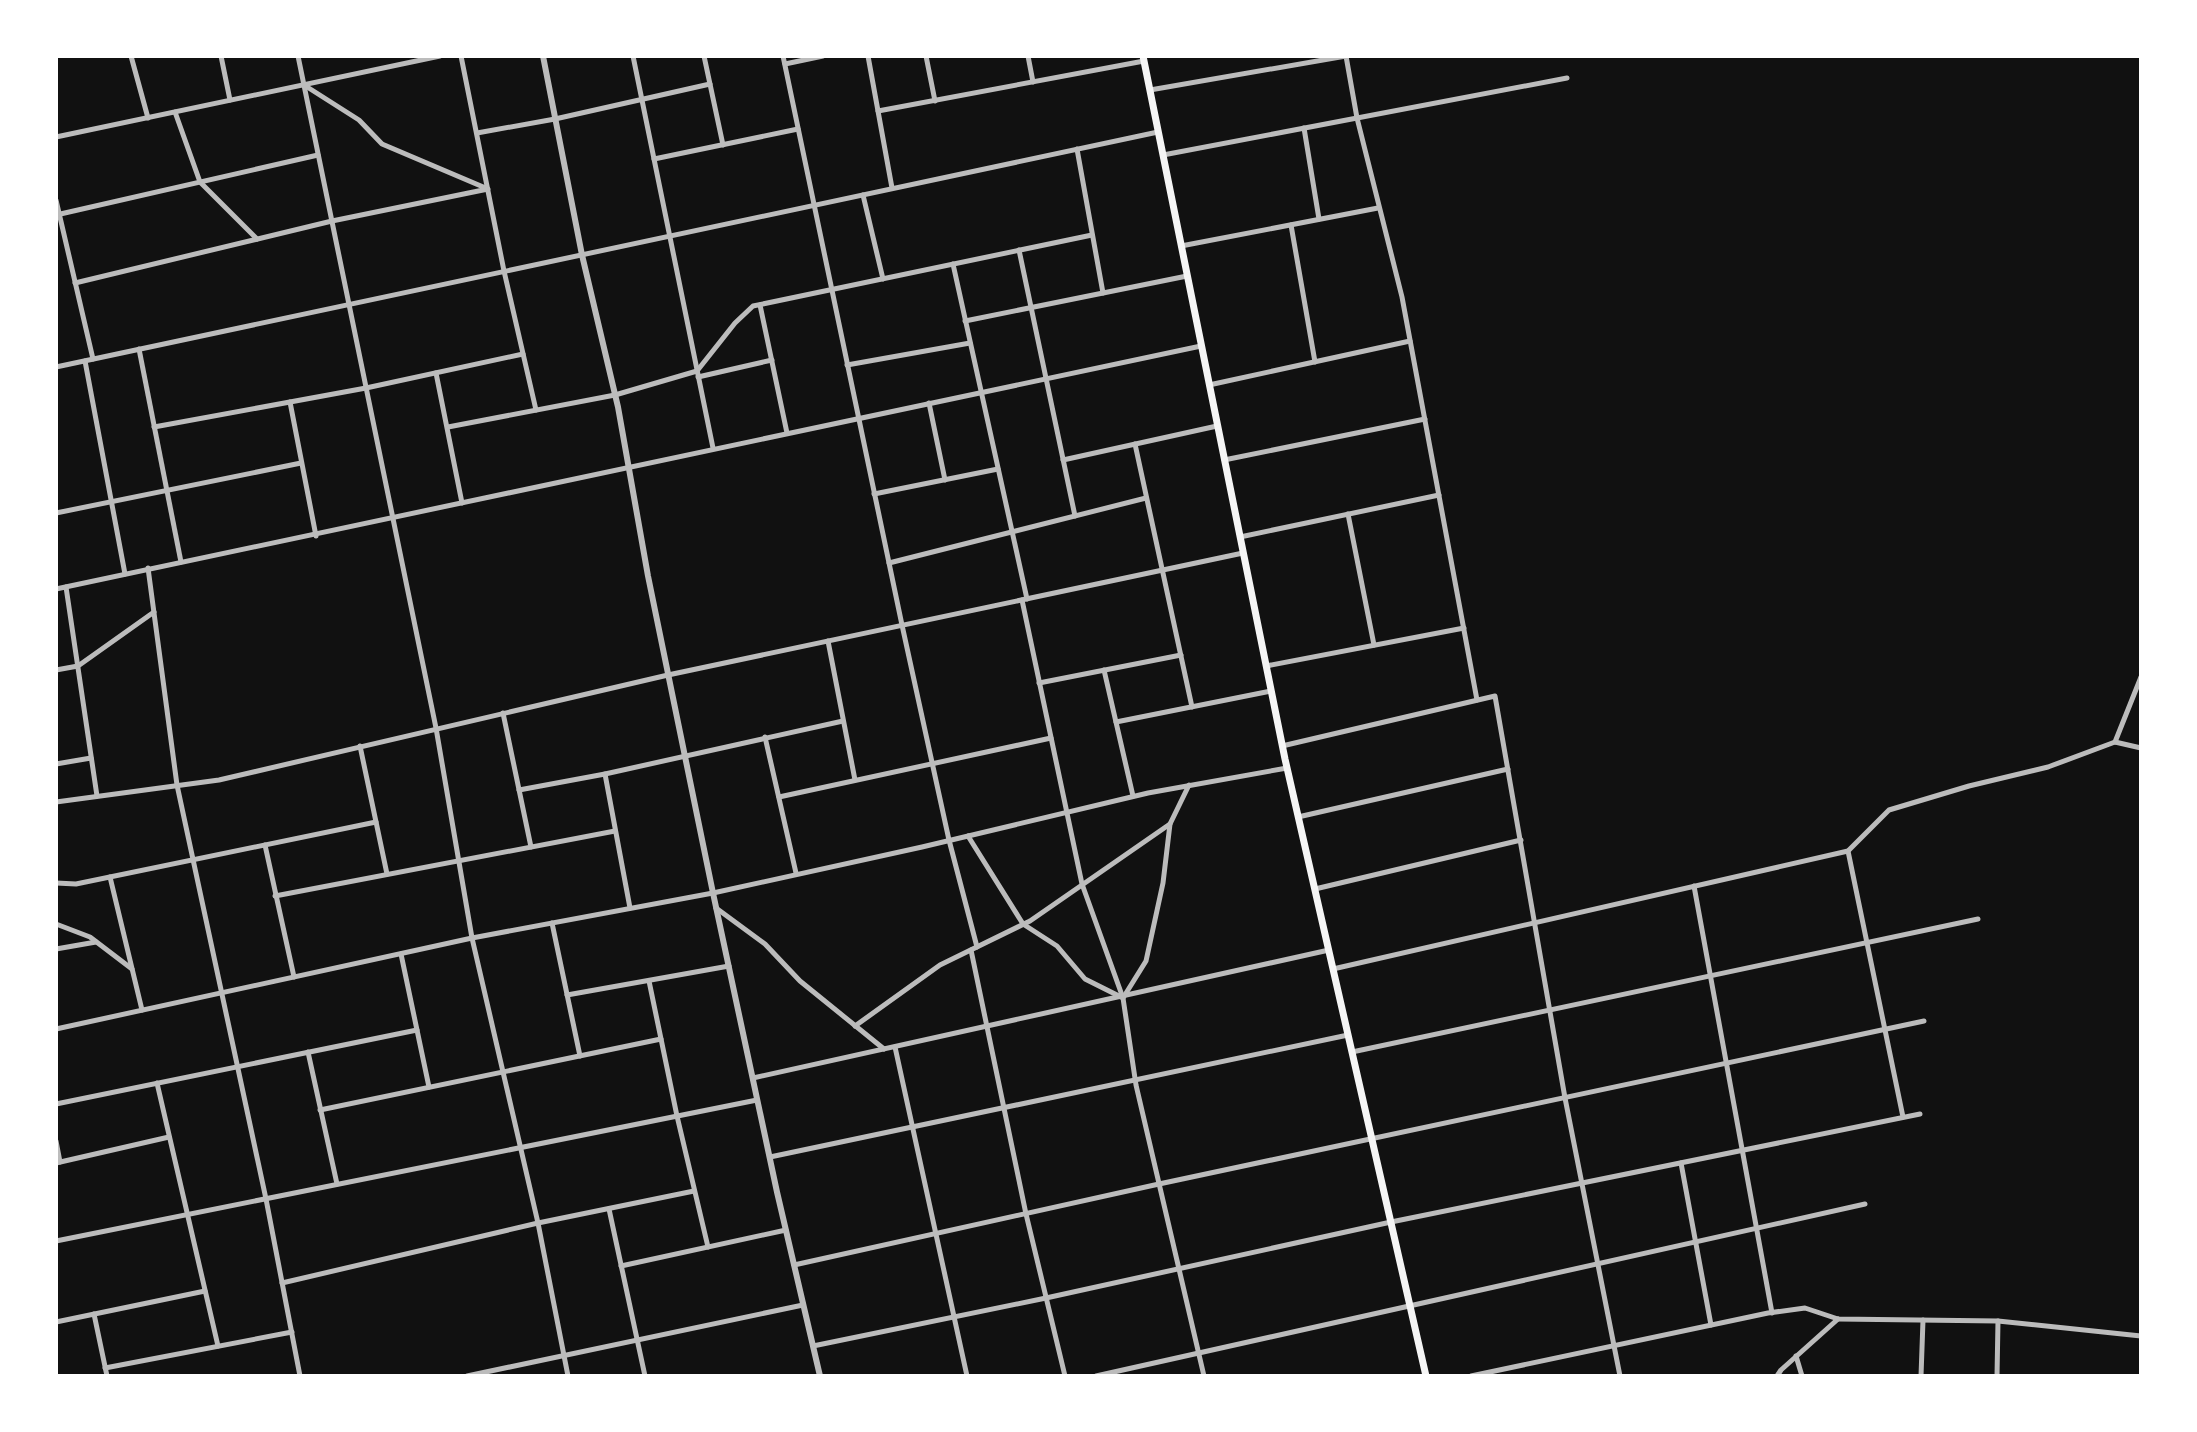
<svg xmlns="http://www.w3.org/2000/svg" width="2197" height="1432" font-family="'Varela Round',sans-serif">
<rect width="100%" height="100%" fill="#111"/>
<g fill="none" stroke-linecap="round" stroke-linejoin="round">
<g stroke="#bcbcbc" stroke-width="5">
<polyline points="131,56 148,118"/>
<polyline points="221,56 230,100"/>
<polyline points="298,56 436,728 472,938 538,1223 568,1376"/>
<polyline points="461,56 504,271 536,410"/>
<polyline points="633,56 713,448"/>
<polyline points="704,56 723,145"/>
<polyline points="783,56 902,625 949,840 977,947"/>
<polyline points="868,56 892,188"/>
<polyline points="926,56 935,101"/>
<polyline points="1028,56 1033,82"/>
<polyline points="785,64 823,56"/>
<polyline points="1150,90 1346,56 1357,118 1402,297 1477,700"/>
<polyline points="878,111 1144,61"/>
<polyline points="175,112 200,182 257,239"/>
<polyline points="1304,128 1319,219"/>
<polyline points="477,133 555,119 710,84"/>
<polyline points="56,137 440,56"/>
<polyline points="1077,149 1103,293"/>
<polyline points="1163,155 1567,78"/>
<polyline points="654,159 798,129"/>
<polyline points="863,195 883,279"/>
<polyline points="56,200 93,359"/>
<polyline points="56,215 318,155"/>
<polyline points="1291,225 1315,362"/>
<polyline points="1181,246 1378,208"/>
<polyline points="1019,250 1075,516"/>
<polyline points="953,264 1027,599"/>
<polyline points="75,283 332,221 488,189 382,144 359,120 304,85"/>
<polyline points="760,305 787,433"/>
<polyline points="965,321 1187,276"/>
<polyline points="139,349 181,562"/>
<polyline points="85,361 125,574"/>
<polyline points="847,365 970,343"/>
<polyline points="56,367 1158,132"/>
<polyline points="436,373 462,503"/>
<polyline points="698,377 772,360"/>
<polyline points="1209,385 1410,341"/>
<polyline points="290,402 316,536"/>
<polyline points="929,403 945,480"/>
<polyline points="154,427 366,388 523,354"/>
<polyline points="448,427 615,395 697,371 735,323 753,306 1092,235"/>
<polyline points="1135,444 1192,707"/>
<polyline points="1063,460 1217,426"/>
<polyline points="1224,460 1425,419"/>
<polyline points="874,494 998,469"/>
<polyline points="56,513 301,463"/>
<polyline points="1348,514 1374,645"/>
<polyline points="1240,537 1439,495"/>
<polyline points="889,563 1146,498"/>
<polyline points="148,568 177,785 266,1199 300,1376"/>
<polyline points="66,587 97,796"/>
<polyline points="56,589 1201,346"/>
<polyline points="1022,600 1082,884 1123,998 1136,1085 1204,1376"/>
<polyline points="828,641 855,780"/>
<polyline points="1266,666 1464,628"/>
<polyline points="56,670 78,666 154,612"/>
<polyline points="1104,670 1133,796"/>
<polyline points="1039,683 1181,655"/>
<polyline points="503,713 531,847"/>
<polyline points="1116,722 1271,691"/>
<polyline points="765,737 796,873"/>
<polyline points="2115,742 2141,677"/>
<polyline points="360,746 387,874"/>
<polyline points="1282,746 1495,696 1565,1098 1620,1376"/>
<polyline points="56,764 91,758"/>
<polyline points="605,774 630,908"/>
<polyline points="519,790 605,774 843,721"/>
<polyline points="779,797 1051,738"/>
<polyline points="56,802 219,780 668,675 1243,553"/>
<polyline points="1298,817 1508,769"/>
<polyline points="968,836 1023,924 1057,946 1085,979 1123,998 1146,961 1163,883 1170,824"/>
<polyline points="265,845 294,977"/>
<polyline points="1848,851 1903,1117"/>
<polyline points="110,877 142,1010"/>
<polyline points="56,883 76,884 376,822"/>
<polyline points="1694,886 1772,1313"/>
<polyline points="1315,889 1521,840"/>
<polyline points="275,896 615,831"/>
<polyline points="716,908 765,944 800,981 884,1049"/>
<polyline points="552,923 580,1056"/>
<polyline points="56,924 90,937 132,969"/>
<polyline points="56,949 96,942"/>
<polyline points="971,950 1026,1214 1065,1376"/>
<polyline points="401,954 429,1087"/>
<polyline points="1333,969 1848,851 1889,810 1969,786 2048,767 2115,742 2141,748"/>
<polyline points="649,981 677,1116 708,1247"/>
<polyline points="567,995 729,966"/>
<polyline points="855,1026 940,965 1030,921 1170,824 1189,785"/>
<polyline points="56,1029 472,938 713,893 922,847 1148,793 1287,768"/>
<polyline points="895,1047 967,1376"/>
<polyline points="308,1052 337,1184"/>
<polyline points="1352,1052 1978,919"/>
<polyline points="753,1078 1329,950"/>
<polyline points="157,1083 218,1346"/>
<polyline points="56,1104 417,1030"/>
<polyline points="320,1110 661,1039"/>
<polyline points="56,1141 60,1162"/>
<polyline points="770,1157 1348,1035"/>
<polyline points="56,1163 169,1137"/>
<polyline points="1681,1163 1711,1325"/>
<polyline points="609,1209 645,1376"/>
<polyline points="56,1241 757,1100"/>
<polyline points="794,1265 1159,1184 1924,1021"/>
<polyline points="621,1266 786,1230"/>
<polyline points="282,1283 538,1223 694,1191"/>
<polyline points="94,1314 107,1376"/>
<polyline points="56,1322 205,1291"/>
<polyline points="813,1346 1046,1298 1391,1222 1920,1114"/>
<polyline points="1796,1356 1802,1376"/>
<polyline points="105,1368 292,1332"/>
<polyline points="467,1376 803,1305"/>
<polyline points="1096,1376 1865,1204"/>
<polyline points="1471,1376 1768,1313 1805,1308 1838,1319 1998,1321 2141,1336"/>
<polyline points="1777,1376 1781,1370 1838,1319"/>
<polyline points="1921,1376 1923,1320"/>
<polyline points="1997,1376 1998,1321"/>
</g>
<polyline stroke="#bcbcbc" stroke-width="6" points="543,56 582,255 618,407 648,576 713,893 777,1192 820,1376"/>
<polyline stroke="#f5f5f5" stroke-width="7" points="1143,56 1285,759 1426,1376"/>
</g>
<rect width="2197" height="1432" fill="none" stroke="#ffffff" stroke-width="116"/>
</svg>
